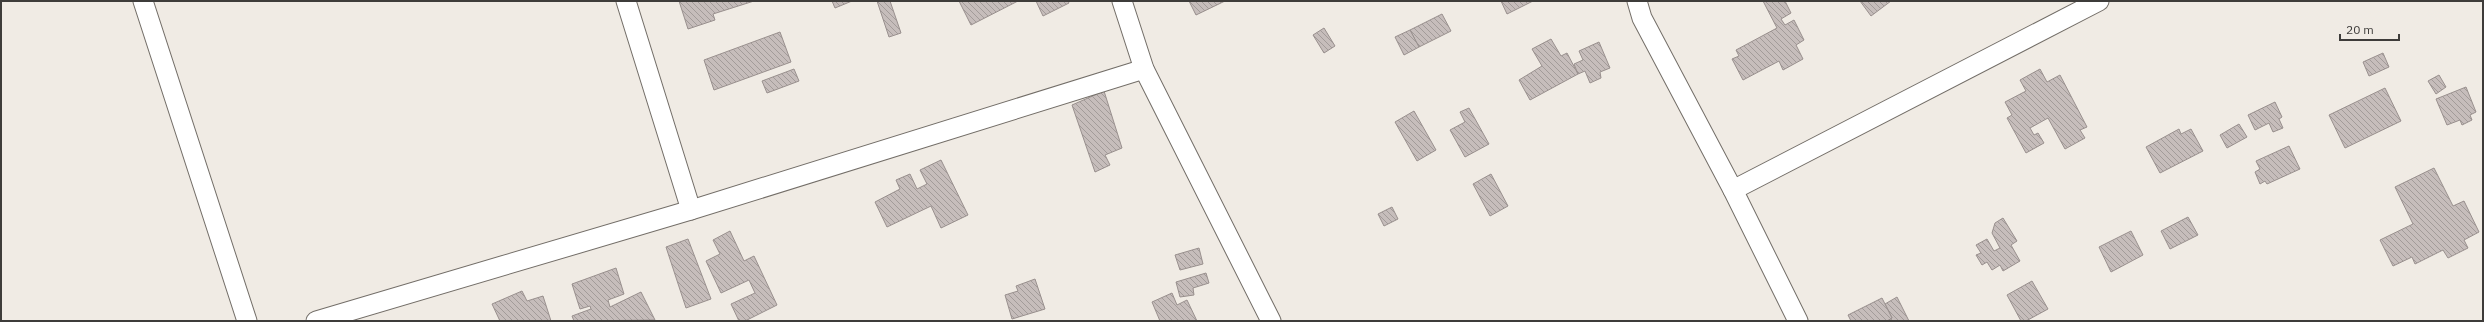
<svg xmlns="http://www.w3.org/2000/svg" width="2484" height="322" font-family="'IBM Plex Sans',sans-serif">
<defs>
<pattern id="building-back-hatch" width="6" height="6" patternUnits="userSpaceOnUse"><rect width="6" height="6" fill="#c6bdbb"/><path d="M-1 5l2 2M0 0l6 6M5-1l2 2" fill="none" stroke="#a29b99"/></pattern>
</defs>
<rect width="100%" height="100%" fill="#f0ebe4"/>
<g fill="url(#building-back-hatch)" stroke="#99908e">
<polygon points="679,1 754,1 713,14 715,20 688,29"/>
<polygon points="832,1 852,1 835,8"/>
<polygon points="877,1 890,1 901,33 889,37"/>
<polygon points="959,1 1018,1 971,25"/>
<polygon points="1036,1 1068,1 1069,3 1043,16"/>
<polygon points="1189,1 1225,1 1196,15"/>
<polygon points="1501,1 1533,1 1507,14"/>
<polygon points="1763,1 1785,1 1791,13 1781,19 1785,25 1794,20 1804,40 1796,45 1803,59 1783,70 1779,61 1743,80 1732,59 1739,56 1736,50 1777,28"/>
<polygon points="1860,1 1891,1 1871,16"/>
<polygon points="1442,14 1451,31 1419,47 1410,30"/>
<polygon points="1324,28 1335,46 1324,53 1313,35"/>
<polygon points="1410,30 1419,47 1404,55 1395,37"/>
<polygon points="780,32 791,62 714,90 704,60"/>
<polygon points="1551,39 1561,56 1567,53 1578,74 1530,100 1519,80 1542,66 1532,49"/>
<polygon points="1599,42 1610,68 1600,72 1601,78 1590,83 1585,71 1578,74 1574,64 1583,60 1579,51"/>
<polygon points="2383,53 2389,67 2369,76 2363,62"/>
<polygon points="794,69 799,81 767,93 762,81"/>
<polygon points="2040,69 2047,82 2060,75 2087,127 2080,130 2085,138 2065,149 2048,118 2030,128 2034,135 2038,133 2044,143 2026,153 2007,118 2012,115 2005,102 2026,91 2020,80"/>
<polygon points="2439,75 2446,87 2436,94 2428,81"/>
<polygon points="2466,87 2476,112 2470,115 2472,120 2462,125 2460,120 2447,125 2436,99"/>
<polygon points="2385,88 2401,121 2345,148 2329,115"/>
<polygon points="1104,91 1122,148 1105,155 1110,165 1095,172 1072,105"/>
<polygon points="2275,102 2282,117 2279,119 2283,128 2273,132 2269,123 2255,130 2248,115"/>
<polygon points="1469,108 1489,144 1465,157 1450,130 1465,122 1460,112"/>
<polygon points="1414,111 1436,150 1417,161 1395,122"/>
<polygon points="2239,124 2247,137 2227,148 2220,135"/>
<polygon points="2179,129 2181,134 2191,129 2203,151 2160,173 2146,147"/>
<polygon points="2289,146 2300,169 2267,184 2265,181 2260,184 2255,172 2260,169 2256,161"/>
<polygon points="941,160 968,215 941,228 931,206 887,227 875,202 900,189 896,180 910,174 917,189 927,184 920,170"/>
<polygon points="2434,168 2453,206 2464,201 2479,232 2464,240 2468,248 2448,258 2443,250 2415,264 2412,257 2393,266 2380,240 2413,224 2395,187"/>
<polygon points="1491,174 1508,206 1490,216 1473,184"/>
<polygon points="1392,207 1398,219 1384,226 1378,214"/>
<polygon points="2188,217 2198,235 2170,249 2161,231"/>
<polygon points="2003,218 2017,241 2011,245 2020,261 2003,271 2000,265 1992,270 1987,262 1982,265 1976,255 1981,253 1976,245 1987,239 1994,251 2000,248 1992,233 1995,223"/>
<polygon points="730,231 744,261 754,256 777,305 745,321 739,321 731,304 755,293 749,280 721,293 706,261 720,254 713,240"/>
<polygon points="2131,231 2143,255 2111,272 2099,247"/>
<polygon points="688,239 711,299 686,308 666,247"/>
<polygon points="1199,248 1203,264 1180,270 1175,255"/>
<polygon points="616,268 624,294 608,300 610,307 641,292 655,320 574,321 572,316 591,309 590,306 580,309 572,284"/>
<polygon points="1206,273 1209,283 1193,288 1194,295 1180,297 1176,282"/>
<polygon points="1035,279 1045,309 1012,319 1005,295 1018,291 1016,286"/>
<polygon points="2032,281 2048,309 2026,321 2021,321 2007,295"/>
<polygon points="522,291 527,301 543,296 551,321 500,321 492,304"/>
<polygon points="1172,293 1177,305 1187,300 1197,321 1160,321 1152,302"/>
<polygon points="1897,297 1909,321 1887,321 1892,318 1885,304"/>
<polygon points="1882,298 1892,318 1887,321 1851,321 1848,315"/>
</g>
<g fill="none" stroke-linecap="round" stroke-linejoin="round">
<defs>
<g id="minor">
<polyline points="143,1 247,321"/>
<polyline points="626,1 691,210"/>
<polyline points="1122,1 1144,69 1271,321"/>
<polyline points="1637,1 1642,18 1733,190 1798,321"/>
<polyline points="1733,190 2099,1"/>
<polyline points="316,321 691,210 1144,69"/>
</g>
</defs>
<use href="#minor" stroke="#736e68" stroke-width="21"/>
<use href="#minor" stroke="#fff" stroke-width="19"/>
</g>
<rect width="2484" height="322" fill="none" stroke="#3e3c3a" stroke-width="4"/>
<path d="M2340 34v6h59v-6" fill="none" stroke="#3e3c3a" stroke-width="2"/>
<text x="2346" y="34" font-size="12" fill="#3e3c3a" stroke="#f0ebe4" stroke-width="3" paint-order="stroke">20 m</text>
</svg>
